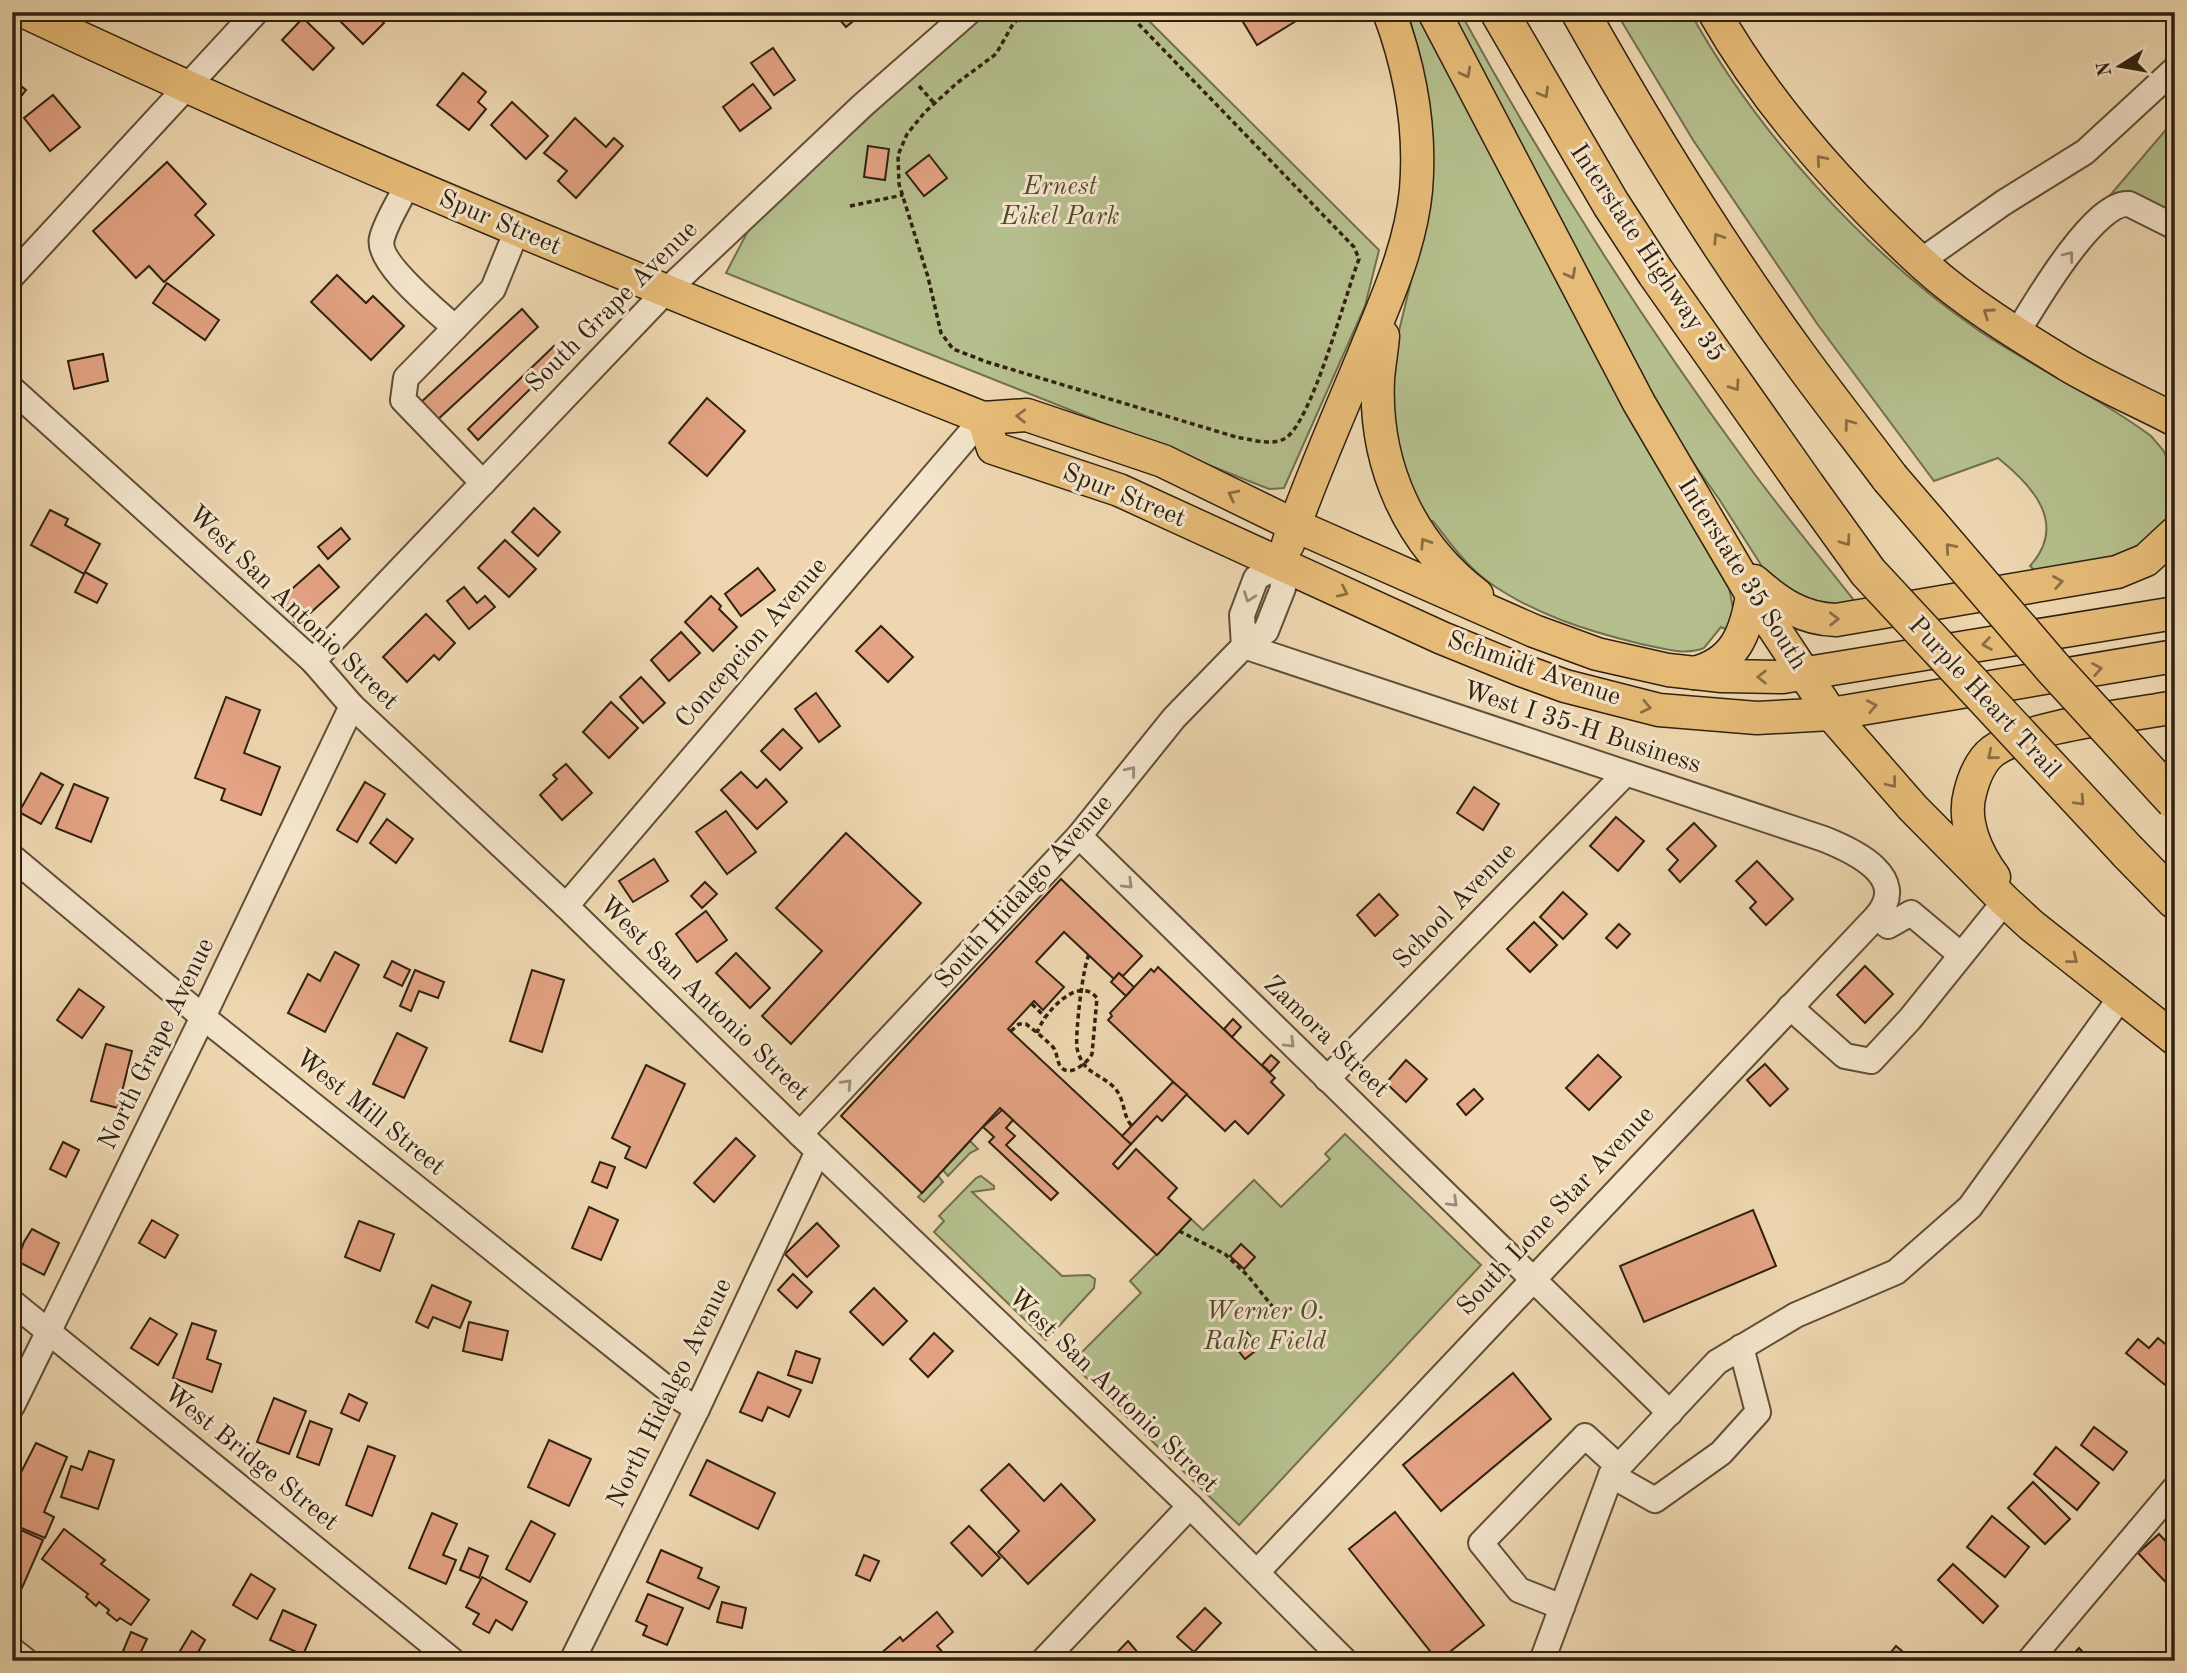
<svg xmlns="http://www.w3.org/2000/svg" width="2187" height="1673" font-family="'Old Standard TT',serif">
<rect width="100%" height="100%" fill="#eed7b0"/>
<filter id="stains"><feTurbulence type="fractalNoise" baseFrequency=".00286" numOctaves="4"/><feColorMatrix values="0 0 0 0 .2 0 0 0 0 .09 0 0 0 0 .02 0 0 0 .5 -.17"/></filter>
<radialGradient id="worn" r=".72"><stop offset=".6" stop-color="#630" stop-opacity="0"/><stop offset="1" stop-color="#630" stop-opacity=".3"/></radialGradient>
<g fill="#b5bf8d" stroke="#72704e" stroke-width="2">
<polygon points="984,12 1140,12 1379,250 1365,306 1284,488 1269,489 726,273 751,225"/>
<path d="M 1408,12 L 1417,12 L 1635,428 L 1729,588 L 1734,613 L 1730,631 L 1721,627 L 1704,648 C 1685,656 1661,648 1641,644 C 1587,631 1533,614 1487,581 C 1465,564 1450,543 1433,521 L 1427,525 L 1395,447 L 1391,364 L 1421,240 L 1429,106 L 1420,57 Z"/>
<path d="M 1447,12 L 1460,12 C 1546,169 1642,321 1748,465 C 1782,512 1820,557 1856,603 L 1824,607 L 1772,582 L 1719,499 L 1663,420 Z"/>
<path d="M 1616,12 L 1690,12 C 1757,133 1865,252 1978,330 C 2034,368 2097,396 2151,436 L 2163,450 L 2172,468 L 2174,489 L 2172,509 L 2164,527 L 2132,554 L 2037,573 L 2030,566 C 2068,524 2033,486 1998,458 L 1934,481 L 1818,325 L 1693,140 Z"/>
<polygon points="2175,119 2175,218 2101,206"/>
<polygon points="1345,1134 1481,1265 1239,1525 1071,1363 1141,1293 1130,1281 1191,1219 1203,1230 1254,1180 1281,1207 1330,1159 1325,1154"/>
<polygon points="970,1141 978,1149 970,1153 948,1176 943,1170"/>
<polygon points="938,1176 943,1182 924,1202 918,1197"/>
<polygon points="981,1176 994,1186 994,1189 972,1192 1062,1276 1089,1275 1095,1279 1094,1288 1046,1340 934,1232 944,1221 939,1216 976,1178"/>
</g>
<g fill="#e4a384" stroke="#30210f" stroke-width="2">
<polygon points="331,12 373,12 384,23 363,44"/>
<polygon points="833,12 864,12 846,27"/>
<polygon points="1237,12 1298,12 1301,18 1257,45"/>
<polygon points="303,18 334,48 313,70 282,40"/>
<polygon points="773,48 795,80 774,95 751,63"/>
<polygon points="463,73 486,92 478,102 486,109 469,130 437,105"/>
<polygon points="12,79 26,90 12,108"/>
<polygon points="753,84 771,108 740,131 723,107"/>
<polygon points="53,95 80,127 50,151 24,118"/>
<polygon points="512,102 548,136 526,159 491,125"/>
<polygon points="575,118 606,147 614,138 623,146 576,198 558,181 567,171 544,153"/>
<polygon points="868,146 889,149 885,180 864,177"/>
<polygon points="929,155 947,178 924,196 906,173"/>
<polygon points="167,162 206,204 195,215 214,235 164,282 149,266 136,278 93,231"/>
<polygon points="337,275 366,303 373,296 404,326 371,360 311,302"/>
<polygon points="167,283 219,320 205,340 153,303"/>
<polygon points="522,309 538,327 436,421 419,404"/>
<polygon points="554,346 564,356 478,440 468,429"/>
<polygon points="103,354 108,381 74,389 68,361"/>
<polygon points="707,398 745,431 707,476 669,443"/>
<polygon points="534,508 560,532 538,556 512,532"/>
<polygon points="50,510 68,519 65,525 100,544 84,574 31,545"/>
<polygon points="341,528 350,539 328,559 318,547"/>
<polygon points="505,540 536,569 509,597 478,568"/>
<polygon points="319,565 339,587 297,625 277,602"/>
<polygon points="758,568 775,590 741,616 725,594"/>
<polygon points="85,572 107,584 97,603 75,592"/>
<polygon points="464,587 477,603 485,596 495,607 469,629 447,601"/>
<polygon points="711,596 721,606 719,609 737,627 713,651 685,622"/>
<polygon points="426,614 455,643 439,660 434,655 407,682 383,657"/>
<polygon points="881,626 913,657 888,682 856,651"/>
<polygon points="681,632 700,653 669,681 651,660"/>
<polygon points="641,677 665,703 643,723 620,697"/>
<polygon points="816,693 840,726 819,742 795,709"/>
<polygon points="226,697 260,710 244,753 280,767 261,815 221,800 225,789 195,778"/>
<polygon points="611,702 638,728 609,758 583,732"/>
<polygon points="783,729 802,748 780,770 761,751"/>
<polygon points="566,764 592,793 562,820 540,795 557,779 553,775"/>
<polygon points="741,772 757,788 766,779 787,802 757,829 721,790"/>
<polygon points="41,773 63,785 41,824 19,812"/>
<polygon points="365,782 385,794 357,842 337,830"/>
<polygon points="74,784 108,798 91,842 56,828"/>
<polygon points="1474,787 1499,804 1483,830 1457,813"/>
<polygon points="726,811 756,852 727,874 696,832"/>
<polygon points="1616,817 1644,841 1618,871 1590,846"/>
<polygon points="387,819 413,839 396,863 370,843"/>
<polygon points="1694,823 1716,846 1680,882 1669,870 1678,860 1667,849"/>
<polygon points="846,833 921,903 791,1044 762,1016 822,951 776,908"/>
<polygon points="654,859 668,881 633,902 619,881"/>
<polygon points="1757,861 1793,899 1766,925 1750,908 1756,902 1736,881"/>
<polygon points="1061,879 1142,956 1123,976 1119,973 1114,979 1064,932 1036,962 1064,987 1043,1010 1034,1001 1008,1029 1131,1144 1113,1164 1118,1169 1136,1149 1177,1188 1168,1198 1191,1219 1157,1255 1000,1108 922,1193 841,1116"/>
<polygon points="705,882 717,894 702,908 691,896"/>
<polygon points="1563,892 1587,914 1563,939 1540,917"/>
<polygon points="1379,894 1398,915 1375,936 1357,915"/>
<polygon points="706,911 727,940 697,962 676,934"/>
<polygon points="1534,922 1557,945 1530,972 1507,949"/>
<polygon points="1619,924 1630,934 1617,948 1606,938"/>
<polygon points="335,952 359,965 325,1032 288,1013 308,974 320,981"/>
<polygon points="736,953 770,988 750,1008 716,973"/>
<polygon points="392,961 410,970 402,986 384,977"/>
<polygon points="1865,966 1893,994 1865,1023 1837,995"/>
<polygon points="1158,967 1275,1078 1271,1082 1284,1095 1248,1134 1235,1121 1225,1131 1108,1020 1112,1016 1110,1013 1151,969 1154,972"/>
<polygon points="415,970 444,982 438,998 419,991 411,1011 400,1006"/>
<polygon points="532,970 564,980 542,1052 510,1041"/>
<polygon points="1119,973 1134,987 1126,996 1111,982"/>
<polygon points="79,989 104,1007 82,1038 57,1020"/>
<polygon points="1233,1019 1241,1027 1232,1037 1224,1029"/>
<polygon points="397,1033 427,1048 404,1098 373,1084"/>
<polygon points="106,1044 132,1051 118,1108 91,1101"/>
<polygon points="1271,1055 1279,1062 1270,1072 1262,1065"/>
<polygon points="1598,1055 1621,1077 1589,1110 1566,1088"/>
<polygon points="1406,1060 1427,1079 1406,1102 1386,1083"/>
<polygon points="1765,1064 1788,1089 1770,1106 1747,1080"/>
<polygon points="646,1065 685,1084 646,1168 625,1158 630,1147 612,1138"/>
<polygon points="1173,1082 1187,1094 1162,1121 1157,1116 1131,1144 1122,1136"/>
<polygon points="1474,1089 1483,1099 1466,1115 1457,1104"/>
<polygon points="1002,1110 1013,1120 1006,1128 1015,1136 1006,1145 1058,1193 1051,1200 989,1142 994,1137 983,1127"/>
<polygon points="736,1138 755,1156 714,1202 694,1183"/>
<polygon points="63,1142 79,1150 66,1177 50,1169"/>
<polygon points="600,1162 615,1167 607,1188 592,1182"/>
<polygon points="589,1207 618,1220 601,1260 572,1248"/>
<polygon points="1753,1210 1776,1266 1644,1322 1620,1266"/>
<polygon points="152,1220 178,1235 165,1258 139,1243"/>
<polygon points="359,1221 394,1234 380,1271 345,1257"/>
<polygon points="817,1223 839,1246 807,1277 785,1254"/>
<polygon points="32,1229 59,1243 44,1275 17,1261 24,1242"/>
<polygon points="1241,1244 1255,1257 1244,1269 1230,1256"/>
<polygon points="793,1274 812,1292 797,1308 778,1290"/>
<polygon points="432,1285 471,1302 460,1328 433,1317 428,1328 416,1322"/>
<polygon points="874,1288 907,1321 883,1345 850,1312"/>
<polygon points="2175,1313 2175,1328 2167,1321"/>
<polygon points="150,1318 177,1334 158,1365 131,1348"/>
<polygon points="469,1322 508,1331 502,1360 463,1351"/>
<polygon points="192,1323 216,1331 207,1359 221,1364 212,1392 173,1378"/>
<polygon points="1247,1332 1259,1348 1245,1359 1233,1344"/>
<polygon points="934,1333 953,1351 928,1377 910,1359"/>
<polygon points="2158,1338 2175,1352 2170,1360 2175,1365 2175,1393 2126,1353 2138,1339 2149,1348"/>
<polygon points="796,1351 820,1359 812,1383 788,1375"/>
<polygon points="758,1372 801,1390 789,1417 768,1407 762,1421 740,1412"/>
<polygon points="1513,1373 1551,1419 1441,1511 1403,1465"/>
<polygon points="349,1394 367,1403 359,1421 341,1413"/>
<polygon points="274,1398 306,1411 289,1454 257,1442"/>
<polygon points="310,1421 332,1429 319,1465 297,1457"/>
<polygon points="2094,1427 2127,1452 2113,1470 2081,1445"/>
<polygon points="549,1440 591,1459 569,1506 528,1487"/>
<polygon points="36,1443 67,1457 44,1512 54,1517 45,1538 12,1524 12,1490"/>
<polygon points="368,1446 395,1456 372,1516 346,1505"/>
<polygon points="2056,1447 2099,1483 2077,1510 2034,1474"/>
<polygon points="89,1451 114,1460 98,1509 61,1497 71,1466 82,1470"/>
<polygon points="707,1460 775,1493 758,1529 690,1495"/>
<polygon points="1009,1464 1044,1501 1061,1484 1095,1520 1028,1584 998,1552 1019,1531 981,1490"/>
<polygon points="2033,1482 2070,1519 2045,1544 2008,1508"/>
<polygon points="1395,1512 1484,1625 1438,1661 1349,1549"/>
<polygon points="432,1513 457,1524 443,1555 456,1560 446,1584 409,1568"/>
<polygon points="1992,1516 2029,1547 2005,1577 1967,1547"/>
<polygon points="531,1521 555,1534 530,1582 506,1569"/>
<polygon points="12,1526 43,1540 22,1588 12,1583"/>
<polygon points="969,1526 1000,1558 982,1576 951,1543"/>
<polygon points="64,1529 105,1560 101,1564 149,1600 131,1625 120,1618 117,1621 107,1613 109,1610 99,1602 96,1606 86,1597 88,1594 42,1559"/>
<polygon points="2159,1534 2175,1551 2175,1592 2138,1553"/>
<polygon points="469,1548 488,1556 479,1578 460,1570"/>
<polygon points="661,1550 702,1568 698,1578 719,1587 709,1609 647,1582"/>
<polygon points="864,1555 879,1561 870,1581 856,1575"/>
<polygon points="1953,1564 1998,1606 1983,1623 1938,1580"/>
<polygon points="251,1574 275,1589 257,1619 233,1605"/>
<polygon points="482,1577 527,1602 512,1630 496,1620 489,1633 473,1624 479,1614 466,1607"/>
<polygon points="648,1594 683,1608 667,1645 643,1635 647,1626 636,1621"/>
<polygon points="722,1602 746,1608 742,1628 717,1622"/>
<polygon points="1205,1608 1221,1623 1194,1652 1177,1637"/>
<polygon points="283,1610 316,1625 303,1655 270,1640"/>
<polygon points="937,1612 953,1632 937,1646 945,1655 938,1661 873,1660 900,1637 903,1641"/>
<polygon points="192,1631 205,1640 193,1661 174,1661"/>
<polygon points="131,1632 147,1639 138,1658 123,1651"/>
<polygon points="1128,1641 1139,1654 1132,1661 1109,1661"/>
<polygon points="1896,1646 1914,1661 1884,1661"/>
<polygon points="2079,1648 2091,1661 2067,1661"/>
</g>
<g fill="none" stroke-linecap="round" stroke-linejoin="round">
<defs>
<g id="minor">
<path d="M 408,183 C 400,201 387,219 382,238 C 375,262 437,311 455,328"/>
<polyline points="1921,261 2003,203 2085,152 2175,69"/>
<polyline points="12,276 256,12"/>
<path d="M 2017,333 C 2034,305 2095,200 2129,204 L 2175,227"/>
<polyline points="12,389 313,661 352,706 566,906 800,1134 1190,1506 1345,1661"/>
<polyline points="483,483 403,400 406,378 493,289 517,230"/>
<path d="M 1244,646 L 1824,839 C 1854,851 1910,877 1877,916 L 1257,1572"/>
<polyline points="313,661 665,292 863,105 969,12"/>
<polyline points="1079,836 1670,1413"/>
<polyline points="12,857 203,1017 675,1395 697,1409"/>
<polyline points="566,906 983,418"/>
<polyline points="1877,916 1888,926 1911,913 1961,955"/>
<polyline points="1790,1007 1845,1056 1871,1061 1910,1019 2005,901"/>
<polyline points="1327,1079 1625,774"/>
<polyline points="800,1134 1079,836 1174,718 1244,646 1266,631 1283,588 1281,563 1256,578 1242,615 1244,646"/>
<polyline points="12,1302 453,1661"/>
<polyline points="12,1406 203,1017 352,706"/>
<polyline points="1611,1475 1655,1500 1721,1453 1758,1412 1741,1347"/>
<polyline points="1562,1607 1519,1590 1481,1543 1585,1436 1619,1467"/>
<polyline points="12,1650 26,1661"/>
<polyline points="572,1661 697,1409 818,1151"/>
<polyline points="1043,1661 1190,1506"/>
<polyline points="1542,1661 1611,1475 1717,1362 1796,1315 1896,1272 1970,1207 2121,997"/>
<polyline points="2029,1661 2175,1488"/>
</g>
<g id="major">
<path d="M 25,12 C 339,160 660,290 983,418 L 1027,415 L 1163,461 L 1294,525 L 1534,631 L 1597,654 L 1668,670 L 1722,676 L 1783,677 L 2175,613"/>
<polyline points="1434,12 1639,403 1752,595 1831,714 1913,808 2005,901 2031,925 2175,1039"/>
<path d="M 1714,12 C 1768,107 1843,190 1923,264 C 1966,303 2017,334 2066,364 C 2101,385 2139,401 2175,420"/>
<path d="M 1383,336 C 1382,350 1379,365 1378,379 C 1374,465 1409,543 1477,595"/>
<polyline points="983,418 993,448 1119,490 1442,638 1521,670 1565,686 1659,710 1757,718 1831,714 2175,656"/>
<path d="M 1288,544 C 1311,476 1342,409 1369,342 C 1389,294 1411,243 1416,190 C 1421,130 1410,68 1389,12"/>
<path d="M 1754,581 C 1779,603 1802,619 1836,620 L 2117,572 L 2146,560 L 2175,533"/>
<path d="M 1694,673 C 1735,663 1746,633 1752,595"/>
<path d="M 1994,877 C 1977,854 1962,822 1970,793 C 1974,777 1980,761 1993,751 C 2030,725 2128,716 2175,707"/>
</g>
<g id="highway">
<polyline points="1499,12 1611,204 1656,273 1806,486"/>
<path d="M 1580,12 C 1647,131 1719,248 1800,359 C 1829,399 1860,438 1890,478"/>
<polyline points="2128,852 2175,900"/>
</g>
</defs>
<use href="#minor" stroke="#604e37" stroke-width="28"/>
<use href="#major" stroke="#30210f" stroke-width="35"/>
<use href="#highway" stroke="#30210f" stroke-width="40"/>
<g stroke="#30210f" stroke-width="3.5" stroke-dasharray="5 3.5" stroke-linecap="butt">
<path d="M 1024,12 L 1013,24 L 996,54 L 957,83 L 925,112 L 907,134 L 898,155 L 899,184 L 928,277 L 941,333 L 953,349 L 987,362 L 1236,437 C 1250,439 1270,446 1284,439 C 1311,426 1346,292 1359,259 L 1354,247 L 1127,12"/>
<polyline points="919,86 934,103"/>
<polyline points="850,206 903,195"/>
<path d="M 1089,955 C 1083,965 1075,1034 1077,1048 C 1078,1053 1080,1058 1083,1063 C 1092,1076 1108,1078 1117,1091 C 1125,1102 1123,1117 1132,1126"/>
<polyline points="1032,1004 1045,1017"/>
<path d="M 1011,1031 L 1019,1024 L 1026,1024 C 1035,1031 1044,1038 1052,1046 C 1058,1052 1056,1061 1061,1067 C 1070,1078 1088,1062 1092,1054 L 1097,998 C 1078,974 1043,1014 1037,1033"/>
<polyline points="1179,1231 1225,1254 1248,1276 1276,1311"/>
</g>
<use href="#minor" stroke="#f4e5cc" stroke-width="24"/>
<use href="#major" stroke="#e7bc78" stroke-width="32"/>
<use href="#highway" stroke="#e7bc78" stroke-width="37"/>
<defs>
<g id="highway-bridge">
<polyline points="1890,478 2053,668 2175,801"/>
<polyline points="1806,486 1868,572 2128,852"/>
</g>
</defs>
<use href="#highway-bridge" stroke="#30210f" stroke-width="40" stroke-linecap="butt"/>
<use href="#highway-bridge" stroke="#e7bc78" stroke-width="37"/>
</g>
<defs><path id="oneway-chevron" d="M-2-3.5L2.5 0L-2 3.5" fill="none" stroke-width="1.6" stroke-linecap="round" stroke-linejoin="round" transform="scale(1.75)"/></defs>
<g stroke="#8c6e44">
<use href="#oneway-chevron" transform="translate(1466 73) rotate(62)"/>
<use href="#oneway-chevron" transform="translate(1544 93) rotate(60)"/>
<use href="#oneway-chevron" transform="translate(1821 160) rotate(-131)"/>
<use href="#oneway-chevron" transform="translate(1718 238) rotate(-123)"/>
<use href="#oneway-chevron" transform="translate(1571 274) rotate(62)"/>
<use href="#oneway-chevron" transform="translate(1988 313) rotate(-145)"/>
<use href="#oneway-chevron" transform="translate(1735 386) rotate(55)"/>
<use href="#oneway-chevron" transform="translate(1021 416) rotate(-179)"/>
<use href="#oneway-chevron" transform="translate(1849 424) rotate(-127)"/>
<use href="#oneway-chevron" transform="translate(1233 495) rotate(-154)"/>
<use href="#oneway-chevron" transform="translate(1846 541) rotate(54)"/>
<use href="#oneway-chevron" transform="translate(1425 543) rotate(-123)"/>
<use href="#oneway-chevron" transform="translate(1950 548) rotate(-131)"/>
<use href="#oneway-chevron" transform="translate(2058 582) rotate(-10)"/>
<use href="#oneway-chevron" transform="translate(1343 592) rotate(25)"/>
<use href="#oneway-chevron" transform="translate(1834 619) rotate(-1)"/>
<use href="#oneway-chevron" transform="translate(1987 644) rotate(171)"/>
<use href="#oneway-chevron" transform="translate(2097 669) rotate(-10)"/>
<use href="#oneway-chevron" transform="translate(1762 677) rotate(180)"/>
<use href="#oneway-chevron" transform="translate(1872 706) rotate(-11)"/>
<use href="#oneway-chevron" transform="translate(1646 707) rotate(12)"/>
<use href="#oneway-chevron" transform="translate(1992 755) rotate(141)"/>
<use href="#oneway-chevron" transform="translate(1892 783) rotate(50)"/>
<use href="#oneway-chevron" transform="translate(2080 801) rotate(47)"/>
<use href="#oneway-chevron" transform="translate(2073 959) rotate(38)"/>
</g>
<g stroke="#9c8d77">
<use href="#oneway-chevron" transform="translate(2069 256) rotate(-52)"/>
<use href="#oneway-chevron" transform="translate(1249 597) rotate(110)"/>
<use href="#oneway-chevron" transform="translate(1131 771) rotate(-51)"/>
<use href="#oneway-chevron" transform="translate(1128 884) rotate(44)"/>
<use href="#oneway-chevron" transform="translate(1290 1043) rotate(44)"/>
<use href="#oneway-chevron" transform="translate(847 1084) rotate(-47)"/>
<use href="#oneway-chevron" transform="translate(1453 1202) rotate(44)"/>
</g>
<g text-anchor="middle" dominant-baseline="central" stroke-width="6" stroke-linejoin="round" paint-order="stroke">
<g font-size="26" font-style="italic" fill="#51482e" stroke="#f4e5cc">
<text x="1060" y="187">Ernest<tspan x="1060" dy="30">Eikel Park</tspan></text>
<text x="1265" y="1312">Werner O.<tspan x="1265" dy="30">Rahe Field</tspan></text>
</g>
<g font-size="26" fill="#30210f" stroke="#f4e5cc">
<text transform="translate(500 223) rotate(23)">Spur Street</text>
<text transform="translate(1647 253) rotate(56)">Interstate Highway 35</text>
<text transform="translate(612 307) rotate(-45)">South Grape Avenue</text>
<text transform="translate(1124 496) rotate(22)">Spur Street</text>
<text transform="translate(1742 574) rotate(58)">Interstate 35 South</text>
<text transform="translate(293 608) rotate(44)">West San Antonio Street</text>
<text transform="translate(752 643) rotate(-49)">Concepcion Avenue</text>
<text transform="translate(1534 669) rotate(19)">Schmidt Avenue</text>
<text transform="translate(1984 698) rotate(47)">Purple Heart Trail</text>
<text transform="translate(1582 728) rotate(18)">West I 35-H Business</text>
<text transform="translate(1024 892) rotate(-48)">South Hidalgo Avenue</text>
<text transform="translate(1455 906) rotate(-46)">School Avenue</text>
<text transform="translate(704 999) rotate(44)">West San Antonio Street</text>
<text transform="translate(1326 1037) rotate(44)">Zamora Street</text>
<text transform="translate(157 1044) rotate(-64)">North Grape Avenue</text>
<text transform="translate(370 1113) rotate(39)">West Mill Street</text>
<text transform="translate(1556 1211) rotate(-47)">South Lone Star Avenue</text>
<text transform="translate(1113 1391) rotate(44)">West San Antonio Street</text>
<text transform="translate(670 1393) rotate(-64)">North Hidalgo Avenue</text>
<text transform="translate(251 1458) rotate(39)">West Bridge Street</text>
</g>
</g>
<rect width="2187" height="1673" fill="none" stroke="#eed7b0" stroke-width="42"/>
<rect x="14" y="14" width="2159" height="1645" fill="none" stroke="#30210f" stroke-width="3.5"/>
<rect x="21" y="21" width="2145" height="1631" fill="none" stroke="#30210f" stroke-width="2"/>
<g transform="translate(2120 66) rotate(259)" stroke="#f4e5cc" stroke-width="5" paint-order="stroke">
<path d="M0-5L12 26L0 18L-12 26Z" fill="#30210f"/>
<text y="-10" font-size="19" font-weight="bold" text-anchor="middle" fill="#30210f">N</text>
</g>
<rect width="100%" height="100%" filter="url(#stains)"/>
<rect width="100%" height="100%" fill="url(#worn)"/>
</svg>
